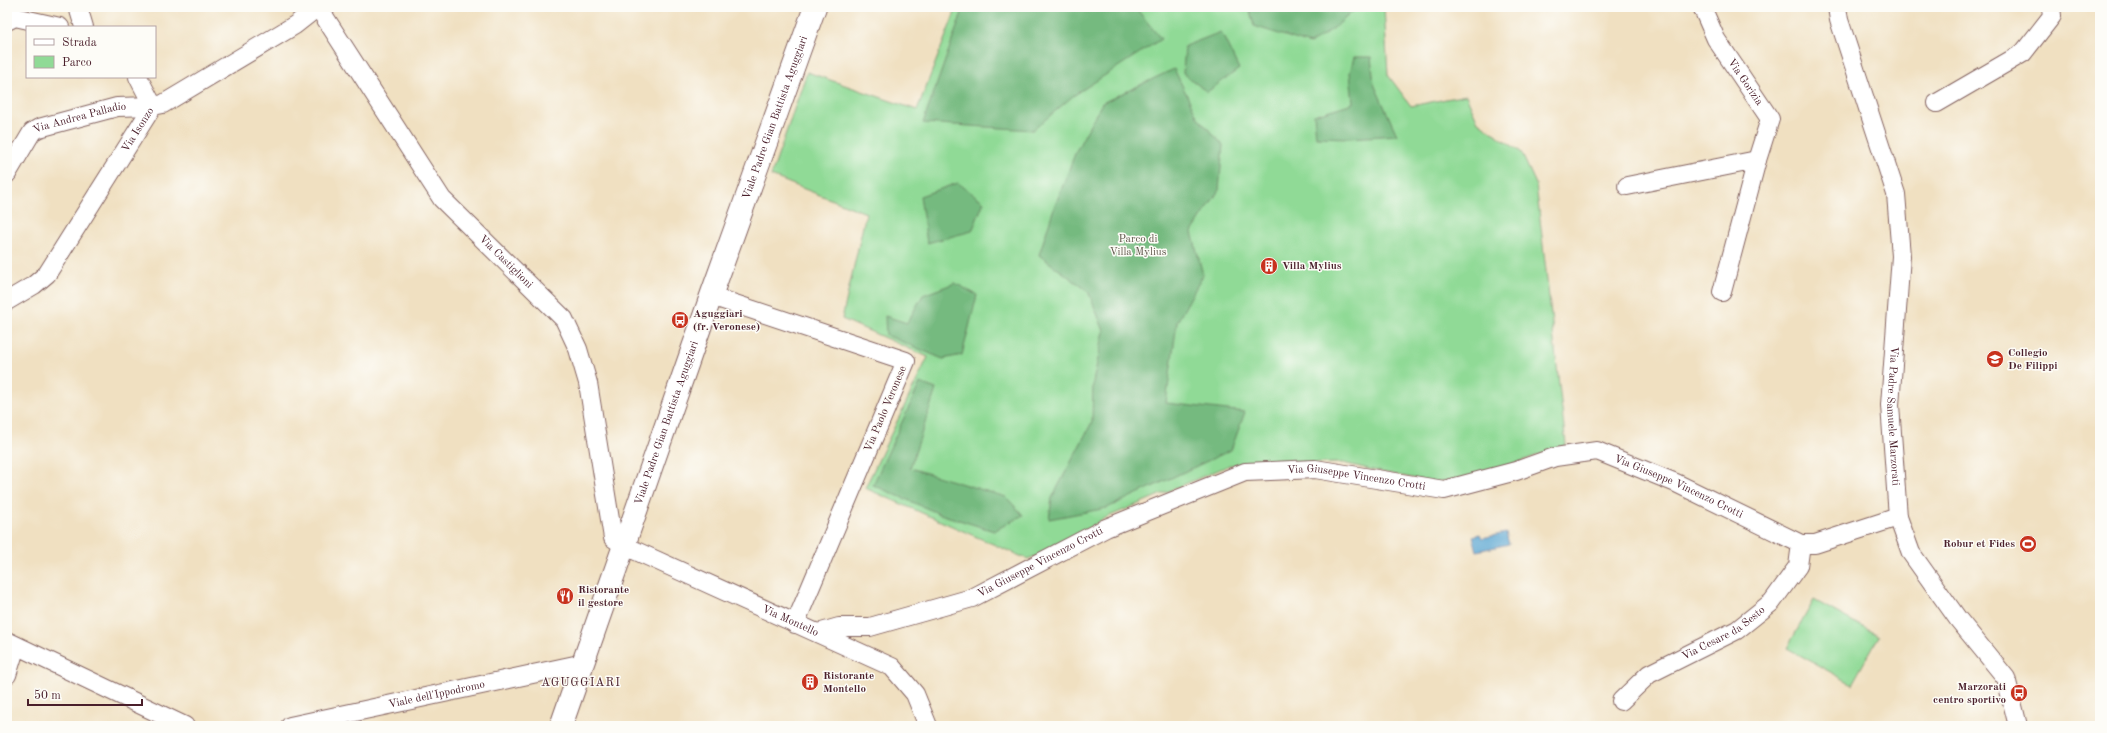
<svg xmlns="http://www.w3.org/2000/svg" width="2107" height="733" font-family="'Old Standard TT',serif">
<rect width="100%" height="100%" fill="#fdfcf7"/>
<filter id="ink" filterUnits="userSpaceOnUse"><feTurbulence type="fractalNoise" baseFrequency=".025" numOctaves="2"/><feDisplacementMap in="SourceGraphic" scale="8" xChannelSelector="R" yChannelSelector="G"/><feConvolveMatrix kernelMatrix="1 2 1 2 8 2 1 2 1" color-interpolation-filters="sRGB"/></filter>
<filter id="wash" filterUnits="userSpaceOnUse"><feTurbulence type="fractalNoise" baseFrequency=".012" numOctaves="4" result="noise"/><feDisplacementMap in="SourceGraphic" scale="16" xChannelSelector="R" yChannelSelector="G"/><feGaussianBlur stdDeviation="0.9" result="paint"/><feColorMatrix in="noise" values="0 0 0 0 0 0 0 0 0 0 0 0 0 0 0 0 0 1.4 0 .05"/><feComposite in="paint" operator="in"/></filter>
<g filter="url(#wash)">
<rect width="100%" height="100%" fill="#f0e0c1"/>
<g fill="#90da96" stroke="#6d7c60">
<polygon points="957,7 1384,7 1388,75 1411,106 1466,95 1478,122 1521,152 1536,184 1566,445 1475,478 1433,482 1381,472 1343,463 1230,465 1103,519 1050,552 1027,559 865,488 928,357 842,319 866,213 771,176 807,72 917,110"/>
<polygon points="1814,600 1879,636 1852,684 1787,648"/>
</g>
<g fill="#74ba7f" stroke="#5f6c55">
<polygon points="964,7 1135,7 1161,39 1073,96 1033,130 923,123"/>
<polygon points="1249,7 1358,7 1334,28 1310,44 1254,26"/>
<polygon points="1221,32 1239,69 1207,92 1183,73 1185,46"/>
<polygon points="1354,57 1371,57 1374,84 1397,135 1350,138 1316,137 1314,115 1353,103 1350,73"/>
<polygon points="1174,69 1198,118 1223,145 1219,190 1192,232 1203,275 1177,322 1166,403 1245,412 1231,450 1107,508 1049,519 1052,498 1092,422 1093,382 1104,331 1088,291 1039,255 1053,211 1076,151 1102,103"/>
<polygon points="958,183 984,202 972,231 927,243 920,196"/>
<polygon points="955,283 977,295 962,355 943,359 886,335 885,316 907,323 923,295"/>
<polygon points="920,383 936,389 910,468 1006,497 1023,515 994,531 940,514 873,485"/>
</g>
<polygon fill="#58a5d1" stroke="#51627e" points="1506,533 1509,544 1477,551 1473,536 1480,534 1482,538"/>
</g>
<g filter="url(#ink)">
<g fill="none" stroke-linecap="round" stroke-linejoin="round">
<defs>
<g id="minor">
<polyline points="78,7 84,27"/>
<path id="s1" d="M 314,7 L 322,13 L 442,199 L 564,319 L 578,349 L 588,383 L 613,538 L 625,546 L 892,667 L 915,694 L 928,726"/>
<path id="s2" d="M 1702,7 L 1716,39 L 1770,119 L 1757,160 L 1722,292"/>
<path id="s3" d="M 1837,7 L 1839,20 L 1896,194 L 1901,256 L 1890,405 L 1898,517 L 1911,553 L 1958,619 L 2006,678 L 2018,726"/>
<polyline points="7,21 15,17 60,27"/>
<polyline points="1937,103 2023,53 2052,16 2051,7"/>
<path id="s4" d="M 7,174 L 32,132 L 39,128 L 117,107 L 153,106 L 138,77"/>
<polyline points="1627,186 1757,160"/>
<polyline points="711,296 906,361 795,624"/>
<path id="s5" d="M 7,301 L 34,285 L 47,274 L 153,106 L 163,104 L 295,25 L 309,14 L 314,7"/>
<path id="s6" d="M 818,633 L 839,627 L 870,627 L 972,598 L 1106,528 L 1245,472 L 1315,469 L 1444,490 L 1516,471 L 1555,457 L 1597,451 L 1676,483 L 1801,544 L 1815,544 L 1898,517"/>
<polyline points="7,641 185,726"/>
<polyline points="7,675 16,646"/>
<path id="s7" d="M 1621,701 L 1649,674 L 1737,630 L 1772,602 L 1798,566 L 1801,544"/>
<path id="s8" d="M 290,726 L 584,663"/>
</g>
<g id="major">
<path id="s9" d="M 561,726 L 711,296 L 815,7"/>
</g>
</defs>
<use href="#minor" stroke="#846360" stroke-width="20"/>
<use href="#major" stroke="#846360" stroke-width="24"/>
<use href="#minor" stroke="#fff" stroke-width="18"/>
<use href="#major" stroke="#fff" stroke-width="22"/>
</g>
</g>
<defs>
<symbol id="building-disc" viewBox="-11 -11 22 22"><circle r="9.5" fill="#c8321e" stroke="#fdfcf7"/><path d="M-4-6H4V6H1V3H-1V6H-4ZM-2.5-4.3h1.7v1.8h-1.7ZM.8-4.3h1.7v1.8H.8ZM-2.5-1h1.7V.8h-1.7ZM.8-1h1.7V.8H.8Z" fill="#fff"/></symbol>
<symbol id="bus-disc" viewBox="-11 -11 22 22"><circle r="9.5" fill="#c8321e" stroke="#fdfcf7"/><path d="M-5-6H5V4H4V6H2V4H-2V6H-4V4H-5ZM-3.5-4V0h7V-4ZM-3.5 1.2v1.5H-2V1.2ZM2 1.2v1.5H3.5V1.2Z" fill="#fff"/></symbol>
<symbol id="school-disc" viewBox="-11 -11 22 22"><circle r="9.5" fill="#c8321e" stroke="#fdfcf7"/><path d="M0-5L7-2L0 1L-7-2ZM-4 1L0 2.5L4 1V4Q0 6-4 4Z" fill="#fff"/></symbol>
<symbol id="stadium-disc" viewBox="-11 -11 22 22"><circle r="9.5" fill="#c8321e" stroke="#fdfcf7"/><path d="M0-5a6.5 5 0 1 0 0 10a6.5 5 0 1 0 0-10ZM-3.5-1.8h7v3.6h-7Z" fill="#fff"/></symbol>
<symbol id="restaurant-disc" viewBox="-11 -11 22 22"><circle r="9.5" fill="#c8321e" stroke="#fdfcf7"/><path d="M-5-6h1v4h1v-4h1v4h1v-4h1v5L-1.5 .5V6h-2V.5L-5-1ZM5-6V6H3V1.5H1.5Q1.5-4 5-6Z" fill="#fff"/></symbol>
</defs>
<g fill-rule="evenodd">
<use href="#building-disc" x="1259" y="256" width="20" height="20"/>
<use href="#bus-disc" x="670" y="310" width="20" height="20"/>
<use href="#school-disc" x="1985" y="349" width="20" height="20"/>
<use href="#stadium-disc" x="2018" y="534" width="20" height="20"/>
<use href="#restaurant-disc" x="555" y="586" width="20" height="20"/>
<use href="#building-disc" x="800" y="672" width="20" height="20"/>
<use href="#bus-disc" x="2009" y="683" width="20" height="20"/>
</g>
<g text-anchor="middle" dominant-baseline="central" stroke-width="3" stroke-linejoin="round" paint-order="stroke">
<g font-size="11" fill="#4a1f2b" stroke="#fdfcf7">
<text stroke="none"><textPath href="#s2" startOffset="87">Via Gorizia</textPath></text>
<text stroke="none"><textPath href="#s9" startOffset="645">Viale Padre Gian Battista Aguggiari</textPath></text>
<text stroke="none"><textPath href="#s4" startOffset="99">Via Andrea Palladio</textPath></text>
<text stroke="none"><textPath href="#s5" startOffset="219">Via Isonzo</textPath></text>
<text stroke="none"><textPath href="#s1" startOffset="321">Via Castiglioni</textPath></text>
<text transform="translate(886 409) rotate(-67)">Via Paolo Veronese</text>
<text stroke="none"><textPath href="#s3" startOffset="419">Via Padre Samuele Marzorati</textPath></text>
<text stroke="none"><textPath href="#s9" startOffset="321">Viale Padre Gian Battista Aguggiari</textPath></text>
<text stroke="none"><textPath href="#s6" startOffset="572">Via Giuseppe Vincenzo Crotti</textPath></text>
<text stroke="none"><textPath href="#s6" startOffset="908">Via Giuseppe Vincenzo Crotti</textPath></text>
<text stroke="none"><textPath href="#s6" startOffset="236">Via Giuseppe Vincenzo Crotti</textPath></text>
<text stroke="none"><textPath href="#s1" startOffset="824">Via Montello</textPath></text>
<text stroke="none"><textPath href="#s7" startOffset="124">Via Cesare da Sesto</textPath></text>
<text stroke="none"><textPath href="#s8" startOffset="150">Viale dell'Ippodromo</textPath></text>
</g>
<g font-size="11" fill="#5f574b" stroke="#fdfcf7">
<text x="1138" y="239">Parco di<tspan x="1138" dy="13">Villa Mylius</tspan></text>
</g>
<g font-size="11" font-weight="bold" fill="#4a1f2b" stroke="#fdfcf7" text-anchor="start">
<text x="1282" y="266">Villa Mylius</text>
<text x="693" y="314">Aguggiari<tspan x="693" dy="13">(fr. Veronese)</tspan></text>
<text x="2008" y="353">Collegio<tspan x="2008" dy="13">De Filippi</tspan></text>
<text x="2015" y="544" text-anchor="end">Robur et Fides</text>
<text x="578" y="590">Ristorante<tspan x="578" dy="13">il gestore</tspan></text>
<text x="823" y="676">Ristorante<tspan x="823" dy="13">Montello</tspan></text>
<text x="2006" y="687" text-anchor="end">Marzorati<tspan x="2006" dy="13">centro sportivo</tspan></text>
</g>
<g font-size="12" letter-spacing="1" fill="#4a1f2b" stroke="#fdfcf7">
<text x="581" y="683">AGUGGIARI</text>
</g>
</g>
<rect width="2107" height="733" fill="none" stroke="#fdfcf7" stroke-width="24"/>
<rect x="26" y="26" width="130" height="52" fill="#fdfcf7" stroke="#b5a4a5"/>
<rect x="34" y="39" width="20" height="6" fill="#ffffff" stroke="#b5a4a5"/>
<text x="62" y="46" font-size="12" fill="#4a1f2b">Strada</text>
<rect x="34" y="56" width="20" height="12" fill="#90da96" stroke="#b5a4a5"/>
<text x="62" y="66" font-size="12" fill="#4a1f2b">Parco</text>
<path d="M28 699v6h114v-6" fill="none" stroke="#4a1f2b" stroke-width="2"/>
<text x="34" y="699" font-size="12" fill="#4a1f2b" stroke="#fdfcf7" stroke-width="3" paint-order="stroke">50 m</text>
</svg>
